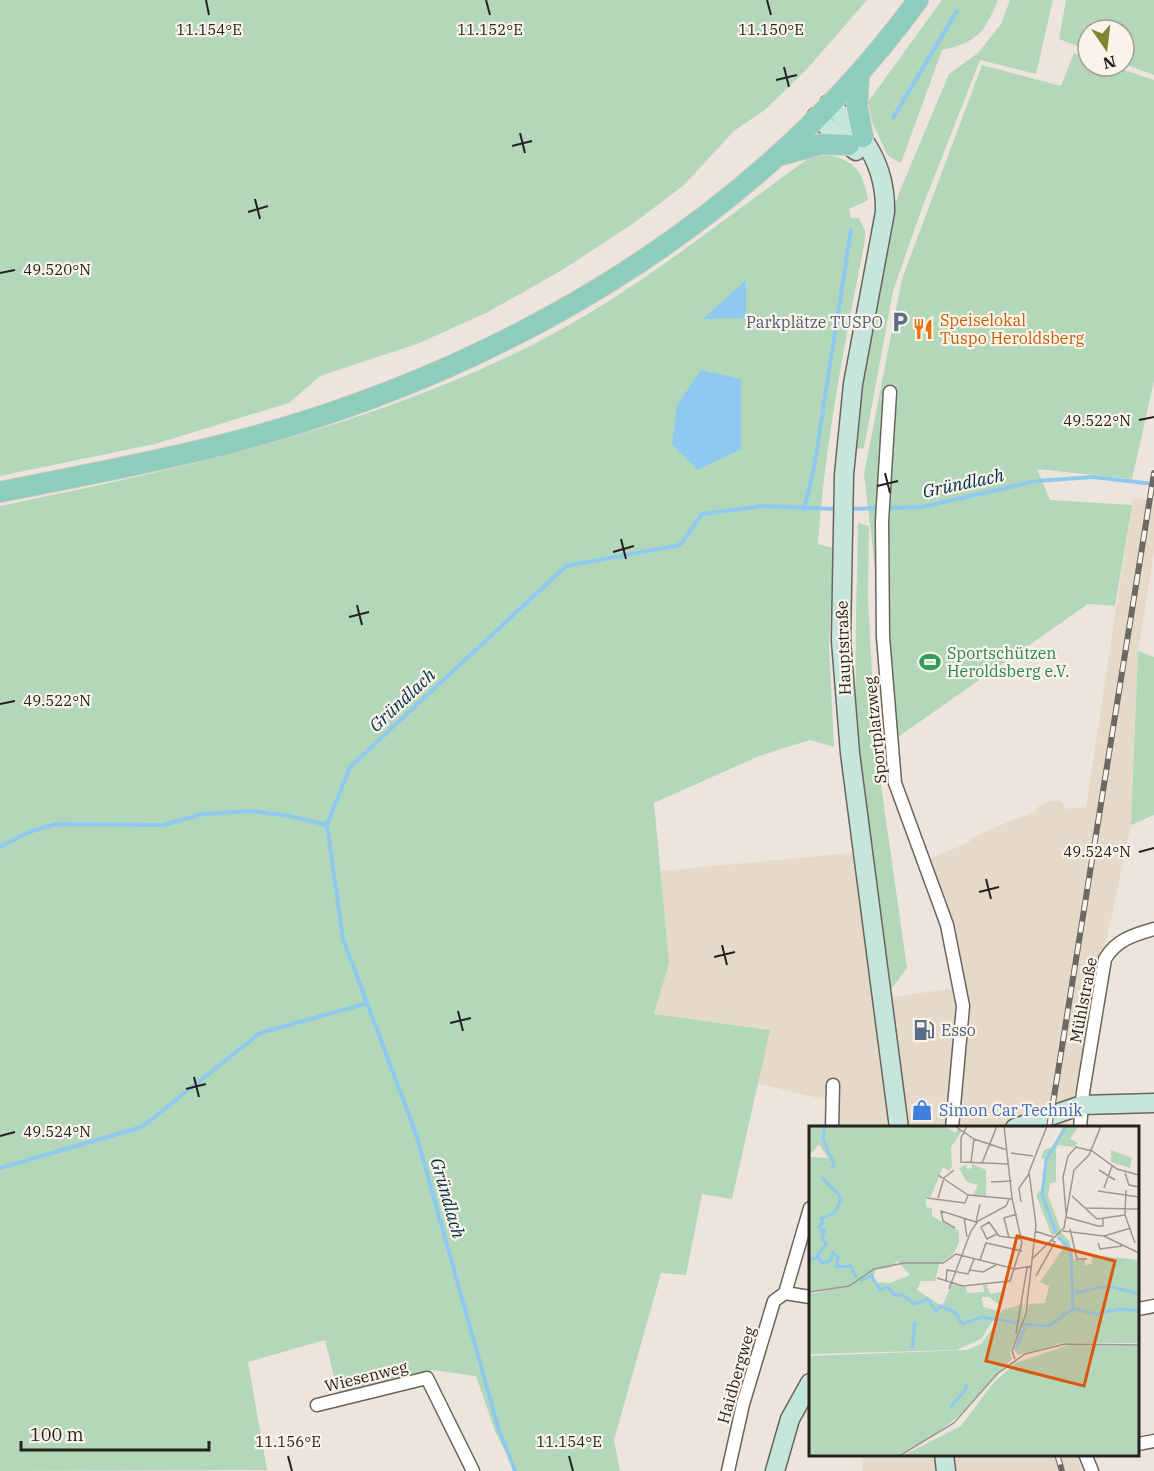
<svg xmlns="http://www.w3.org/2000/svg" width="1154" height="1471" font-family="'IBM Plex Serif',serif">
<rect width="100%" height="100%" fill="#ede5dc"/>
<g fill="#e5d9c9">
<polygon points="1133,497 1154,502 1154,554 1138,651 1131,825 1067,1127 831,1127 835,1102 756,1083 769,1030 654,1014 669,963 660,871 852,853 880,999 955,988 929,859 970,842 969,839 1010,821 1033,813 1040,805 1051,801 1061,801 1066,809 1086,807"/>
<polygon points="864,1454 1076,1455 1082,1471 862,1471"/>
</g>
<g fill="#b2d7b9">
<polygon points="0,0 867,0 808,68 766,109 734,131 684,185 634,223 562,270 488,312 417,344 320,376 289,403 155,444 0,476"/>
<path d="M 942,0 L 998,0 C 984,33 978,42 942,50 L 901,163 L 888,156 L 872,122 L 868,102 Z"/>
<polygon points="1010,0 1053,0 1036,74 980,60 922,208 893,291 864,448 856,449 865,358 891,218 899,193 949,74 978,53 1001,24"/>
<polygon points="1066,0 1154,0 1154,75 1124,64 1124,30 1088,30 1088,50 1059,39"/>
<polygon points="1074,53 1088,58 1088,66 1112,66 1154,80 1154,381 1132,479 1037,469 1050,500 1132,505 1115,606 1088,604 895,739 864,474 902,279 982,65 1061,86"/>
<path d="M 828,155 C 857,161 863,173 868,200 L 849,209 L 851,218 L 859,218 L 865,231 L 865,240 C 845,342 825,441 818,544 L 834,548 L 829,645 L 834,747 L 810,740 L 759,756 L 654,803 L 669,963 L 654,1014 L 770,1030 L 732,1199 L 702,1194 L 686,1275 L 661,1273 L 614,1440 L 620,1471 L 515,1471 L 495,1431 L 476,1376 L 432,1370 L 338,1393 L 325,1340 L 248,1362 L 267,1470 L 0,1471 L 0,506 C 184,468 371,428 540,341 C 636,291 721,221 809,158 Z"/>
<path d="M 858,523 L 869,526 L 868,598 L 876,750 L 907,968 L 889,992 C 877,909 864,826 858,742 C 853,669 857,596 858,523 Z"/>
<polygon points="1138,651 1154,657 1154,815 1131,825"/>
</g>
<g fill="#8fc9ef">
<polygon points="746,280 746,318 703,319"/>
<polygon points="701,370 741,379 741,449 698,470 672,445 677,405"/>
</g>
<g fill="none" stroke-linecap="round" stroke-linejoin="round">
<g stroke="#8fc9ef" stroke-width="4">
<polyline points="893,118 957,11"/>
<polyline points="804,509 814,468 851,230"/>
<polyline points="848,509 922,507 1036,481 1093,477 1154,484"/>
<polyline points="0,847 29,832 56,824 163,825 203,814 250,811 290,816 327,825"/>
<polyline points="0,1168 142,1127 260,1033 368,1003"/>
<polyline points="515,1471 498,1427 416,1134 343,939 327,825 350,767 566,566 680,545 702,514 762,506 838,509"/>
</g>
<defs>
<g id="street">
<polyline points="890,392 882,521 883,637 895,783 947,925 963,1006 952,1128"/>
<polyline points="832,1128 833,1085"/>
<path d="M 1080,1128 L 1083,1092 L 1105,959 C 1116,940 1133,935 1154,929"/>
<polyline points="785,1293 810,1297"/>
<polyline points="1138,1309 1154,1306"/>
<polyline points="317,1405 427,1378 473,1471"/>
<polyline points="1138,1444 1154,1441"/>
<polyline points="1085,1454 1092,1471"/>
<polyline points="728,1471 743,1404 774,1301 785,1293 810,1208"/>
</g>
<g id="secondary">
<path d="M 829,104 C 864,133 886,165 885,212 L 853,384 L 844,475 L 841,641 L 850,753 L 899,1128"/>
<polyline points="816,117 856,151"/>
<polyline points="1015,1128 1082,1105 1154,1103"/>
<polyline points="944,1454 946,1471"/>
<polyline points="775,1471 790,1419 810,1383"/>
</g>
<g id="primary">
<polyline points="859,75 857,107 863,137"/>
<polyline points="782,155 821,144 849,145"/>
<path d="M 0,492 C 75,477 151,463 226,444 C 496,374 752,227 918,0"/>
</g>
</defs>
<use href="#street" stroke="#6b645c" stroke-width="15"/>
<use href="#secondary" stroke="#6b645c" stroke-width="21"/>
<use href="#primary" stroke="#c6c6c5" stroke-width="22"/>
<use href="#street" stroke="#fff" stroke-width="12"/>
<use href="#secondary" stroke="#c5e6dd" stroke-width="18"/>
<use href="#primary" stroke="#8ccebb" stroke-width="20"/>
<defs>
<g id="rail">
<polyline points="1049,1128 1154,473"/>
<polyline points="1057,1454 1062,1471"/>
</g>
</defs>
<use href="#rail" stroke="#6d6863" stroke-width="6"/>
<use href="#rail" stroke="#faf3e9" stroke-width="4" stroke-dasharray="11" stroke-linecap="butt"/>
</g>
<path fill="none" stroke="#25221f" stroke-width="2" d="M 206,0 L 209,15M 486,0 L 490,15M 767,0 L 771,15M 784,67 L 789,87M 776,80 L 797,75M 520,133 L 525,153M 512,146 L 532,141M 255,199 L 260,219M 248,212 L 268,206M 0,273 L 15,270M 1139,420 L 1154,417M 885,473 L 890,493M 877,486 L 898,481M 621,539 L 626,559M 613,552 L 634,546M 357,605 L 362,625M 349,617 L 369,612M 0,704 L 15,701M 1139,852 L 1154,848M 986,879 L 991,899M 979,892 L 999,887M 722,945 L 727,965M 714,957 L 735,952M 458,1011 L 463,1031M 450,1023 L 471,1018M 194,1077 L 199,1097M 186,1089 L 206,1084M 0,1136 L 15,1132M 288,1456 L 292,1471M 569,1456 L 573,1471"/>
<defs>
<symbol id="parking-bare" viewBox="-9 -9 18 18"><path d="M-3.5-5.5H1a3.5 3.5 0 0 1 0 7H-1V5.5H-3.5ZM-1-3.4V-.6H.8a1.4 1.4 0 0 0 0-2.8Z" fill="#5c6f8a" stroke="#faf3e9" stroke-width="2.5" paint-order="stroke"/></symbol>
<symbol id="restaurant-bare" viewBox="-9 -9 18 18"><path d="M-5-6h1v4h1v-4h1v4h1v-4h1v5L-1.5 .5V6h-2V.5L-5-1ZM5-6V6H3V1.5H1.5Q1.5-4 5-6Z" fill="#e8710a" stroke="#faf3e9" stroke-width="2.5" paint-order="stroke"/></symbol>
<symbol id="stadium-bare" viewBox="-9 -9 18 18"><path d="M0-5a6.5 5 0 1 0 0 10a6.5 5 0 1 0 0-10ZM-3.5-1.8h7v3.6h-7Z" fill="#2e9e5b" stroke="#faf3e9" stroke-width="2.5" paint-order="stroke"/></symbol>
<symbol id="fuel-bare" viewBox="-9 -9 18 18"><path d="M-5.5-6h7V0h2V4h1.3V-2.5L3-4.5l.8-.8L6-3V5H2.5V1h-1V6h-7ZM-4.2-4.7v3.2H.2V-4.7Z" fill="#5c6f8a" stroke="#faf3e9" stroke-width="2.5" paint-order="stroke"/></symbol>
<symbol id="shop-bare" viewBox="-9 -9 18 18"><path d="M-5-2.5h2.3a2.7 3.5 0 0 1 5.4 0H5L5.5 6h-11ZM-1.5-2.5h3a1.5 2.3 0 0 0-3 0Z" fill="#3f7fe0" stroke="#faf3e9" stroke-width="2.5" paint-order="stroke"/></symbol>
</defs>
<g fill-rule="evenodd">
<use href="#parking-bare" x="885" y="307" width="30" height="30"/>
<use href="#restaurant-bare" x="908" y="314" width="30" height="30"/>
<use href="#stadium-bare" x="915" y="647" width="30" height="30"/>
<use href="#fuel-bare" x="909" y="1015" width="30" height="30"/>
<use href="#shop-bare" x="907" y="1095" width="30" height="30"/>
</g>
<g text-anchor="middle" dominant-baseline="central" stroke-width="4.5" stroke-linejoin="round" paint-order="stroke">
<g font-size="16" fill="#c56008" stroke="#faf3e9" text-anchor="start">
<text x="940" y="320">Speiselokal<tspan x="940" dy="18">Tuspo Heroldsberg</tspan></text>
</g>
<g font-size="16" fill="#4e5e75" stroke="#faf3e9" text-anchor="end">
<text x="883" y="322">Parkplätze TUSPO</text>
<text x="941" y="1030" text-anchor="start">Esso</text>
</g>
<g font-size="16" fill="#25221f" stroke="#faf3e9">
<text transform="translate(843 648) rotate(-92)">Hauptstraße</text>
<text transform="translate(875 730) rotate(-96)">Sportplatzweg</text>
<text transform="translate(1083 1000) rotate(-79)">Mühlstraße</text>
<text transform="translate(736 1375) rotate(-74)">Haidbergweg</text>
<text transform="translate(366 1376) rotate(-14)">Wiesenweg</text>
</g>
<g font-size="16" fill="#27864d" stroke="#faf3e9" text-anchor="start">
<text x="947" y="653">Sportschützen<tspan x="947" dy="18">Heroldsberg e.V.</tspan></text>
</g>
<g font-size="16" fill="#366cbe" stroke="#faf3e9" text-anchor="start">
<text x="939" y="1110">Simon Car Technik</text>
</g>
<g font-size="18" font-style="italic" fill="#00324b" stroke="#faf3e9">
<text transform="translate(963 483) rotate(-12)">Gründlach</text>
<text transform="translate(402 700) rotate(-43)">Gründlach</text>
<text transform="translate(448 1198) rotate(74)">Gründlach</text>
</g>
</g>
<g transform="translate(809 1126)">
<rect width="330" height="330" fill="#ede5dc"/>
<path d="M 0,0 L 136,0 L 146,7 L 149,3 L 153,5 L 142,21 L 143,41 L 140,45 L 134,41 L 122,70 L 117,72 L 117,81 L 123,82 L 123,90 L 150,105 L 150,116 L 144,128 L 130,138 L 126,155 L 112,155 L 108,164 L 133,180 L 143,158 L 157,161 L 158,167 L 175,166 L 174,159 L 178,159 L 181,168 L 196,165 L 192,180 L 180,171 L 173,171 L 174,181 L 190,185 L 172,213 L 148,224 L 0,228 L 0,168 L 44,159 L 0,165 L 0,31 L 19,32 L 10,18 L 0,30 ZM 88,135 L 101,149 L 81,157 L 64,156 L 66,144 L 83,141 ZM 254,0 L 270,0 L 261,13 L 269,17 L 265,21 L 249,19 L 247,23 L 247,56 L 241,57 L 239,69 L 253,107 L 261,116 L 264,133 L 276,134 L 276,139 L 283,138 L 283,129 L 330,134 L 330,217 L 253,217 L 209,229 L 205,224 L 220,178 L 236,177 L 240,160 L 231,156 L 253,124 L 253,115 L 247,108 L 243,110 L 227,69 L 235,59 L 236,33 L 232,32 L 235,24 L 246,20 ZM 302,24 L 323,32 L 321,42 L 302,36 ZM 163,38 L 177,44 L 177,70 L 164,69 L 169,59 L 158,56 L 150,42 L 157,39 L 158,43 L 163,42 ZM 220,156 L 213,197 L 201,226 L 203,233 L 156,285 L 128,307 L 87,330 L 0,330 L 0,230 L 158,224 L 172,218 L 189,195 L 196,197 L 189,193 L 193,184 L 214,178 L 213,191 ZM 259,219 L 330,220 L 330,330 L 93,330 L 152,300 L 185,256 L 207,237 Z" fill="#b2d7b9" fill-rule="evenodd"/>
<path fill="none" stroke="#8fc9ef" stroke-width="3" d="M 16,0 L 14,13 L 25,38 L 22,43M 247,107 L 233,69 L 237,34 L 257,0M 7,131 L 17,118 L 13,113 L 16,103 L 13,106 L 10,100 L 14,97 L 12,93 L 25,87 L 31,77 L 31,70 L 12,51M 0,133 L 11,132 L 12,137 L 21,135 L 24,127 L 29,131 L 28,141 L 42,140 L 47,152M 51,155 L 62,149 L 71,164 L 79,161 L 85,169 L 94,169 L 105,178 L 119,173 L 127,185 L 132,180 L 146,186 L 153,198 L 173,191 L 209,197M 266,167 L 300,160 L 330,168M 265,183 L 287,188 L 311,183 L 330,185M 213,198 L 239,200 L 264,183 L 262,124 L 249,111M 207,222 L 216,201M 103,223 L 106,196M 141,282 L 157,263 L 157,258"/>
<path fill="none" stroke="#9d9790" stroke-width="1.5" d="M 146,0 L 165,13 L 198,24M 158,0 L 152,12 L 152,36 L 200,38M 195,0 L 203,72M 202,27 L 224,30M 162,36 L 165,13M 173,37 L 188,0M 290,44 L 306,54M 316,47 L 320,59 L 330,61M 129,49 L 159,69 L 203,73M 182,56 L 203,55M 295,62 L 303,40M 317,64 L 316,89 L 326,117M 289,65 L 330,71M 263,70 L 288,93 L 316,89M 118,72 L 156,77 L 159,69M 129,72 L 135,52 L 145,44M 212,76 L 210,62 L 220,48M 275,82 L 330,83M 257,87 L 254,51 L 259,30 L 267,21 L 283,25 L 308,43 L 330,49M 257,91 L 289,100 L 294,100 L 294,92M 155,92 L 158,111M 146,102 L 134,95 L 132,85 L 167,96 L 171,78M 261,103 L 268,133 L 278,133M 226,105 L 244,111M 254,105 L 295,110 L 330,127M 188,108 L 178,113 L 172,101 L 180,96 L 190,110 L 213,113M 295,110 L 322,102M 200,112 L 195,92 L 208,88M 289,117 L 291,123 L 313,120M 223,133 L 255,102 L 265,44 L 280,29 L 292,0M 171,134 L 177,117 L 213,125M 161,144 L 174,146 L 187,139M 227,150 L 246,116 L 242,114M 128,152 L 154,160 L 201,155 L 213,117 L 203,72M 137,156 L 138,144 L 159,148 L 165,133M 140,163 L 162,105 L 169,95 L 197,80 L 200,73M 0,166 L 40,160 L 65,143 L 95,137 L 134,137 L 147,128 L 206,143 L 223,140M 207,208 L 218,142M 206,233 L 203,225 L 217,187 L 227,99 L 220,46 L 238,0M 90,330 L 145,297 L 188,248 L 216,228 L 256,218 L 330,219"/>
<path fill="#de560d" fill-opacity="0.15" stroke="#de560d" stroke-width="3" d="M 208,110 L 306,135 L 275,260 L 177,235 Z"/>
<rect width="330" height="330" fill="none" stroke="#25221f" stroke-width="3"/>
</g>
<g font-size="15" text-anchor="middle" fill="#25221f" stroke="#faf3e9" stroke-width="4.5" stroke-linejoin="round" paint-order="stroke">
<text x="209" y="35">11.154°E</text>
<text x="490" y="35">11.152°E</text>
<text x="771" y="35">11.150°E</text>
<text x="57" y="275">49.520°N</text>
<text x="1097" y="426">49.522°N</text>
<text x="57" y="706">49.522°N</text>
<text x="1097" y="857">49.524°N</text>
<text x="57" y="1137">49.524°N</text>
<text x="288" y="1447">11.156°E</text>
<text x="569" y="1447">11.154°E</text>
</g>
<g transform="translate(1106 48) rotate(166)"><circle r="28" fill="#faf3e9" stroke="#a59f98" stroke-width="1.5"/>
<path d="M0-4.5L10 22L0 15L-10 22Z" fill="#7e842f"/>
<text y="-9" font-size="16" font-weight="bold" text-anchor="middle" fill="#25221f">N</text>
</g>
<path d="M21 1441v9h188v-9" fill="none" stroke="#25221f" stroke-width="3"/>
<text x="30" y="1441" font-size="18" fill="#25221f" stroke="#faf3e9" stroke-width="4.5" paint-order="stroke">100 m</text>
</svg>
